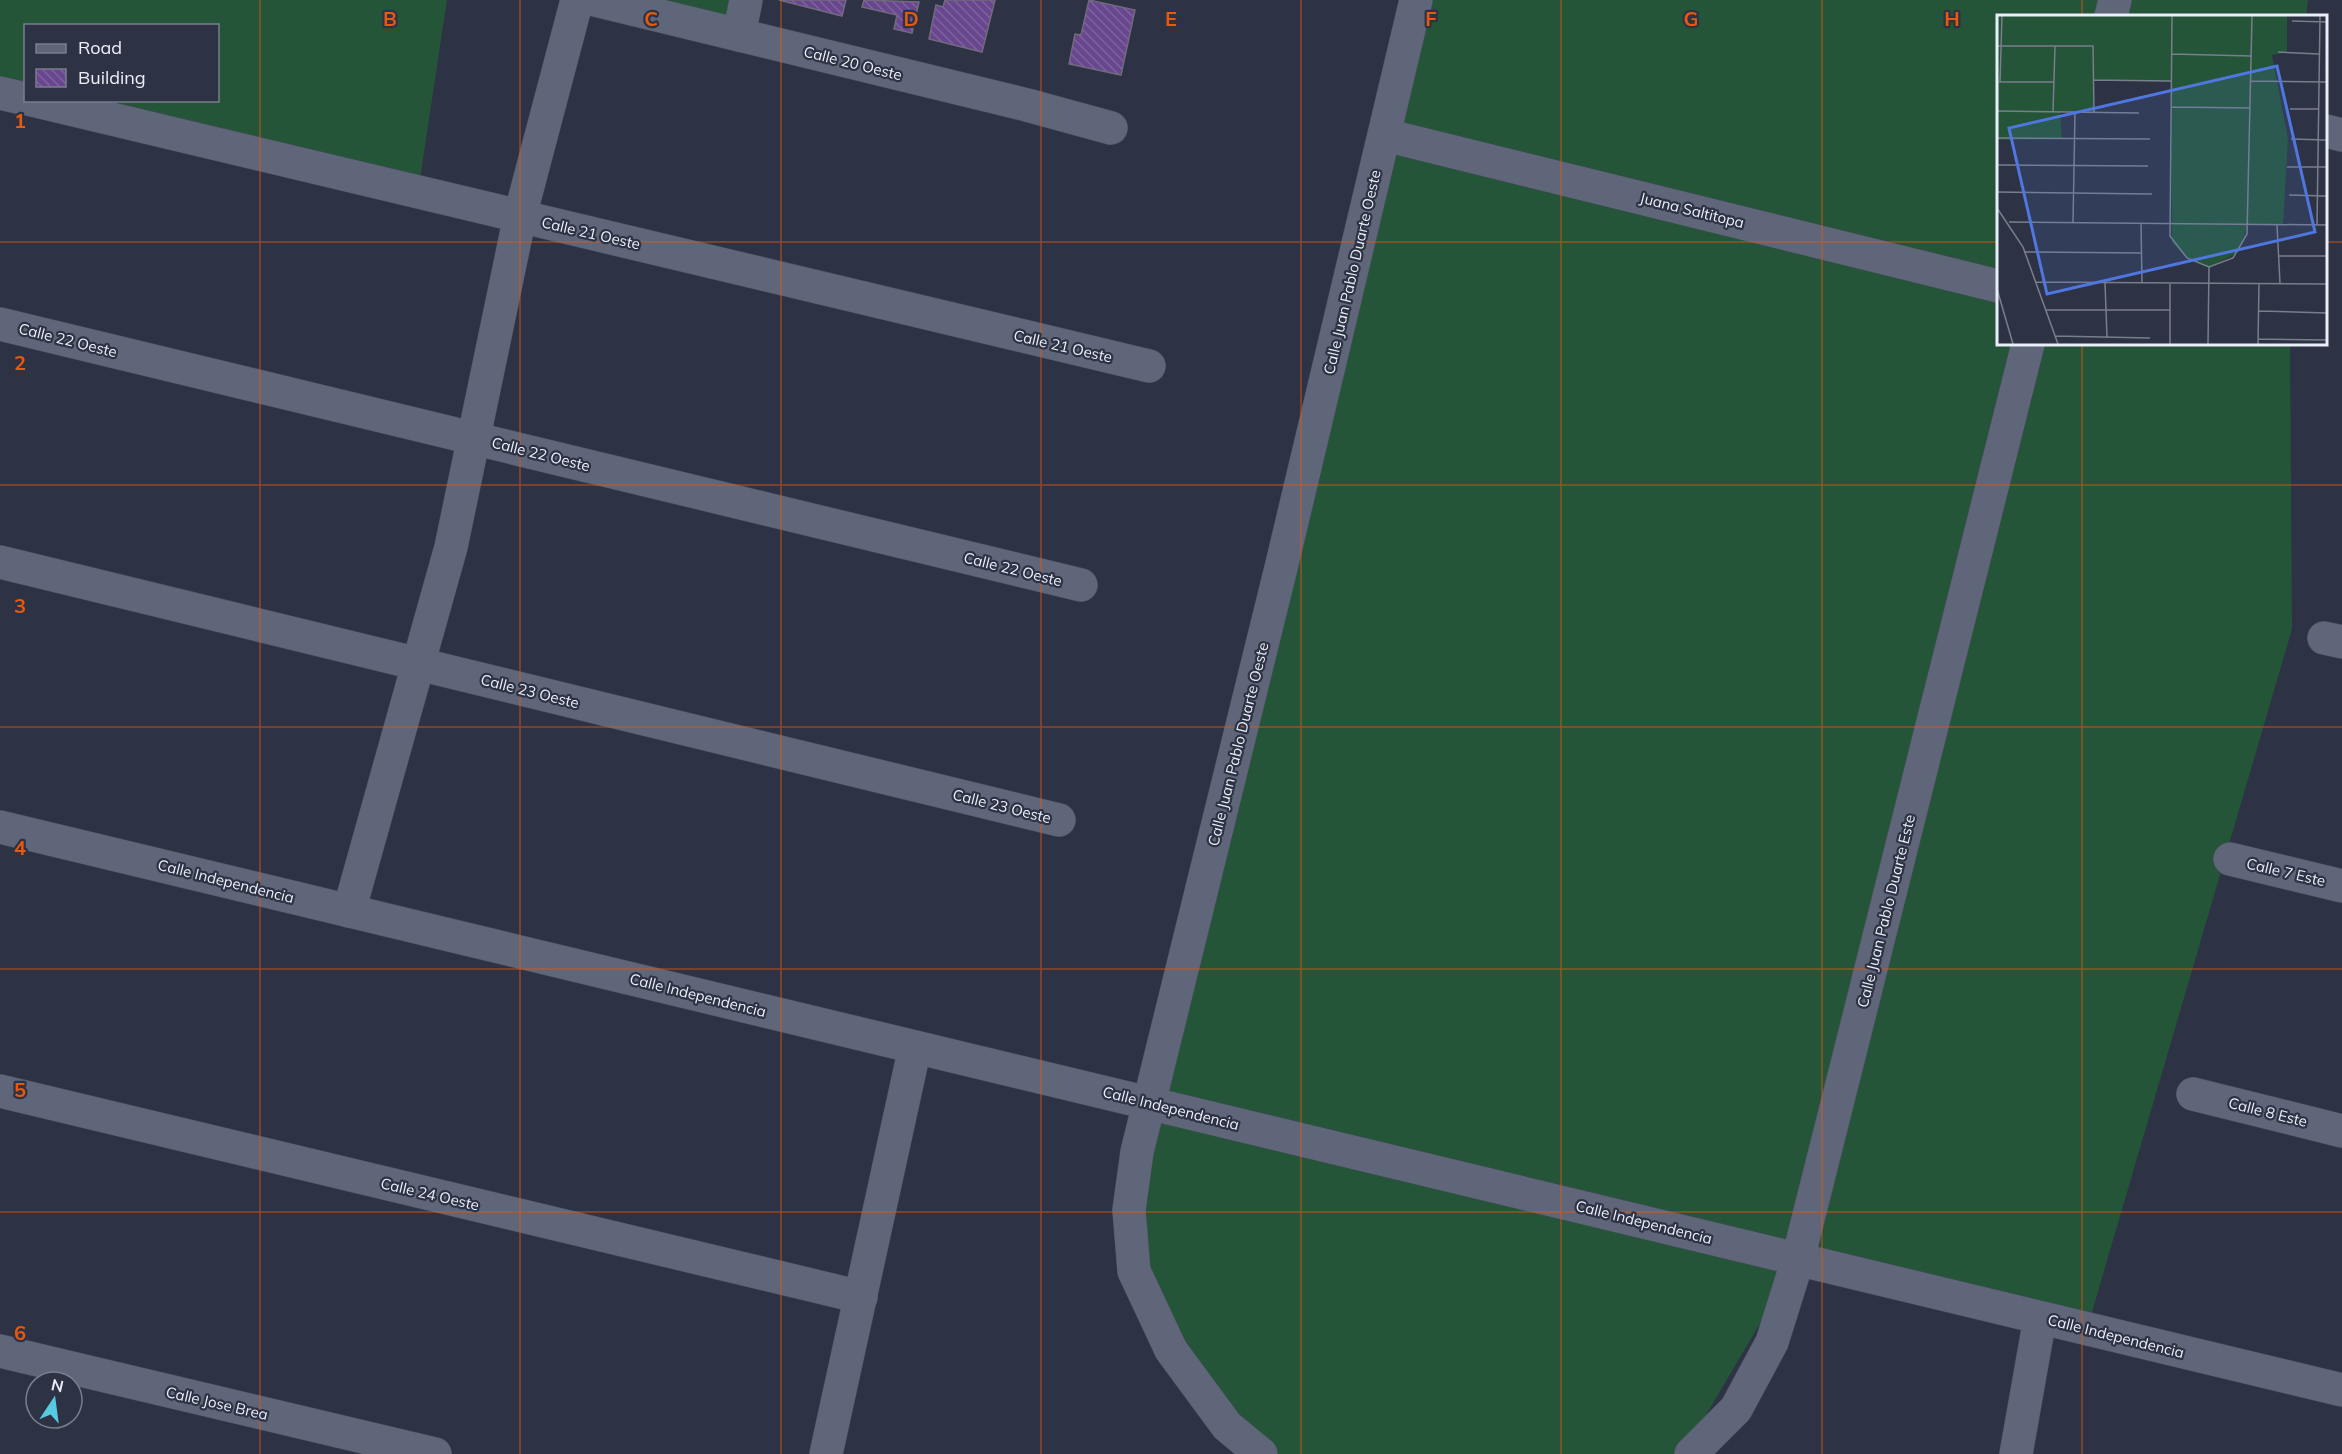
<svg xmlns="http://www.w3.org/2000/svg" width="2342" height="1454" font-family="Mulish,sans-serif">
<defs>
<pattern id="building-back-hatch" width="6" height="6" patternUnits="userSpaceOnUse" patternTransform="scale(1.5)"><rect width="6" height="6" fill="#68478e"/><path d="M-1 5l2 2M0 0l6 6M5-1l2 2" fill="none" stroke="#7e629f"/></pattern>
</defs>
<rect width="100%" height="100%" fill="#2d3344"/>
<g fill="#245538" fill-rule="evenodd">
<path d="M 0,0 L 447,0 L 418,192 L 0,102 ZM 26,26 L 218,26 L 218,100 L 26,100 Z"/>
<polygon points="595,0 746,0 739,35"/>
<polygon points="1418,0 2308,0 2306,16 1998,16 1998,344 2290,344 2292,629 2087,1329 1798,1259 1683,1454 1261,1454 1171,1350 1129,1210"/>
</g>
<g fill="url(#building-back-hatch)" stroke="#716a7d" stroke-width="1.5">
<polygon points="779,0 846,0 842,16"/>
<polygon points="864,0 919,2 912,33 894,29 897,15 862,7"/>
<polygon points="945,0 995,0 982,52 929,39 936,5 943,7"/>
<polygon points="1089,0 1135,10 1121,75 1069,64 1075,34 1081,35"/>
</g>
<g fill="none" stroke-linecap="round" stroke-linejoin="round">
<defs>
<g id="minor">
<polyline points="595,0 1027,105 1111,128"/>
<polyline points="2111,16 2115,0"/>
<polyline points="739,35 746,0"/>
<polyline points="0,93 26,99"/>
<polyline points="32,100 1149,366"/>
<polyline points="2326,131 2342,135"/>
<polyline points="1385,135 1998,286"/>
<polyline points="0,324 1081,585"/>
<polyline points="0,562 1059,820"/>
<polyline points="2324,638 2342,642"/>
<polyline points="0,827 2342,1390"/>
<polyline points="2230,859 2342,886"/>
<polyline points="349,911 451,547 520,216 577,0"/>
<polyline points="0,1091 861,1297"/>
<polyline points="2193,1094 2342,1131"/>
<polyline points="0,1351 435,1454"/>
<polyline points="826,1454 915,1047"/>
<polyline points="1261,1454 1227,1426 1171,1350 1134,1271 1129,1210 1137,1152 1281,568 1416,0"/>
<polyline points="1691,1454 1736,1409 1772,1342 1798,1259 2028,344"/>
<polyline points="2016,1454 2040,1318"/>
</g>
</defs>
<use href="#minor" stroke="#494e5c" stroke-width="34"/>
<use href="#minor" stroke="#60667a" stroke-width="33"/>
</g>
<path fill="none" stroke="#e8590c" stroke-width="1.5" stroke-opacity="0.55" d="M 260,0 L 260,1454M 520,0 L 520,1454M 781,0 L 781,1454M 1041,0 L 1041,1454M 1301,0 L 1301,1454M 1561,0 L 1561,1454M 1822,0 L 1822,1454M 2082,0 L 2082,16M 0,242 L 1998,242M 2326,242 L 2342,242M 2082,344 L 2082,1454M 0,485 L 2342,485M 0,727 L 2342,727M 0,969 L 2342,969M 0,1212 L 2342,1212"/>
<g text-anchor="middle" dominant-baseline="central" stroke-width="4.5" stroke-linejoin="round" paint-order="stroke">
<g font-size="15" fill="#eaeef9" stroke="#2d3344">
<text transform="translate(853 63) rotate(14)">Calle 20 Oeste</text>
<text transform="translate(1692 210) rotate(14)">Juana Saltitopa</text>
<text transform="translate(591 233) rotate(13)">Calle 21 Oeste</text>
<text transform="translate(1352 272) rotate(-77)">Calle Juan Pablo Duarte Oeste</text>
<text transform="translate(68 340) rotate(14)">Calle 22 Oeste</text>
<text transform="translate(1063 346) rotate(13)">Calle 21 Oeste</text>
<text transform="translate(541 454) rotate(14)">Calle 22 Oeste</text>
<text transform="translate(1013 569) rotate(14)">Calle 22 Oeste</text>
<text transform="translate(530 691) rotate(14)">Calle 23 Oeste</text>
<text transform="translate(1238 744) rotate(-76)">Calle Juan Pablo Duarte Oeste</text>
<text transform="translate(1002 806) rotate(14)">Calle 23 Oeste</text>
<text transform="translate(2286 872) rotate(13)">Calle 7 Este</text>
<text transform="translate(226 881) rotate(14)">Calle Independencia</text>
<text transform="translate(1886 911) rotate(-76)">Calle Juan Pablo Duarte Este</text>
<text transform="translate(698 995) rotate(14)">Calle Independencia</text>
<text transform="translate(1171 1108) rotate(14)">Calle Independencia</text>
<text transform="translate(2268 1112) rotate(14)">Calle 8 Este</text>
<text transform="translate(430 1194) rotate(13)">Calle 24 Oeste</text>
<text transform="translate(1644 1222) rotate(14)">Calle Independencia</text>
<text transform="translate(2116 1336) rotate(14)">Calle Independencia</text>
<text transform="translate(217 1403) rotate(13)">Calle Jose Brea</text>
</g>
</g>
<g transform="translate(1997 15)">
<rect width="330" height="330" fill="#2d3344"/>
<path d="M 0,1 L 290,1 L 290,37 L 275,40 L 291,124 L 286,210 L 251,209 L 242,237 L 212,252 L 190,243 L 175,228 L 174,67 L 97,65 L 97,97 L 63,97 L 65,124 L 0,125 Z" fill="#245538"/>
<path fill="none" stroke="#797e8c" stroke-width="1.5" d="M 175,1 L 173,221 L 190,243 L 212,252 L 236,243 L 250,219 L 255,1M 295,6 L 330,7M 0,31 L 96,31 L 97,97M 281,37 L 322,39M 175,39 L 254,41M 96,65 L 174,66M 254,66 L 330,67M 2,67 L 57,67M 3,67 L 5,1M 174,92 L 253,93M 293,94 L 322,94M 0,96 L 142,98M 56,97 L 58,31M 0,123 L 153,124M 294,124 L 330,125M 0,150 L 151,151M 290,152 L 330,152M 0,177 L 155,179M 292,180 L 330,181M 0,193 L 26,232 L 61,329M 12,207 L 330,210M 76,208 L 78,97M 144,208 L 145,268M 280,210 L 283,268M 320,210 L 323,1M 27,237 L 145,238M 281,241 L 330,241M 39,267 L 330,269M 108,268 L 110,322M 0,274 L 16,329M 49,295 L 173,295M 262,296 L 330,298M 58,321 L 153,323M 261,324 L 330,325M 173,329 L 173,268M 211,329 L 212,252M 261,329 L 262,268"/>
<path fill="#5076e0" fill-opacity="0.15" stroke="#5076e0" stroke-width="3" d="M 280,51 L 318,217 L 50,279 L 12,113 Z"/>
<rect width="330" height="330" fill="none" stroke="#eaeef9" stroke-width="3"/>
</g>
<g font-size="20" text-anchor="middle" font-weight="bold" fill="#e8590c" stroke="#2d3344" stroke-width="4.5" stroke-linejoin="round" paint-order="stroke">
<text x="390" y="26">B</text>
<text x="651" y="26">C</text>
<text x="911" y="26">D</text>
<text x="1171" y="26">E</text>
<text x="1431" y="26">F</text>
<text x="1691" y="26">G</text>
<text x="1952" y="26">H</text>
<text x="20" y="128">1</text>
<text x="20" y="370">2</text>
<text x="20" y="613">3</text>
<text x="20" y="855">4</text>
<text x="20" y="1097">5</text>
<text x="20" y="1340">6</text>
</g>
<rect x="24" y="24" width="195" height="78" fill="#2d3344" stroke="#797e8c" stroke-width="1.5"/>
<rect x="36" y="44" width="30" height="9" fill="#60667a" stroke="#797e8c" stroke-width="1.5"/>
<text x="78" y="54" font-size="18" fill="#eaeef9">Road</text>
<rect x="36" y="69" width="30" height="18" fill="url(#building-back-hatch)" stroke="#797e8c" stroke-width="1.5"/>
<text x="78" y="84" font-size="18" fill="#eaeef9">Building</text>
<g transform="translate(54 1400) rotate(13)"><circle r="28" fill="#2d3344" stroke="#797e8c" stroke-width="1.5"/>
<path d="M0-4.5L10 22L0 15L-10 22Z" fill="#55cae0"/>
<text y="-9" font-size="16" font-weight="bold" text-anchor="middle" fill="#eaeef9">N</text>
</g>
</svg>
